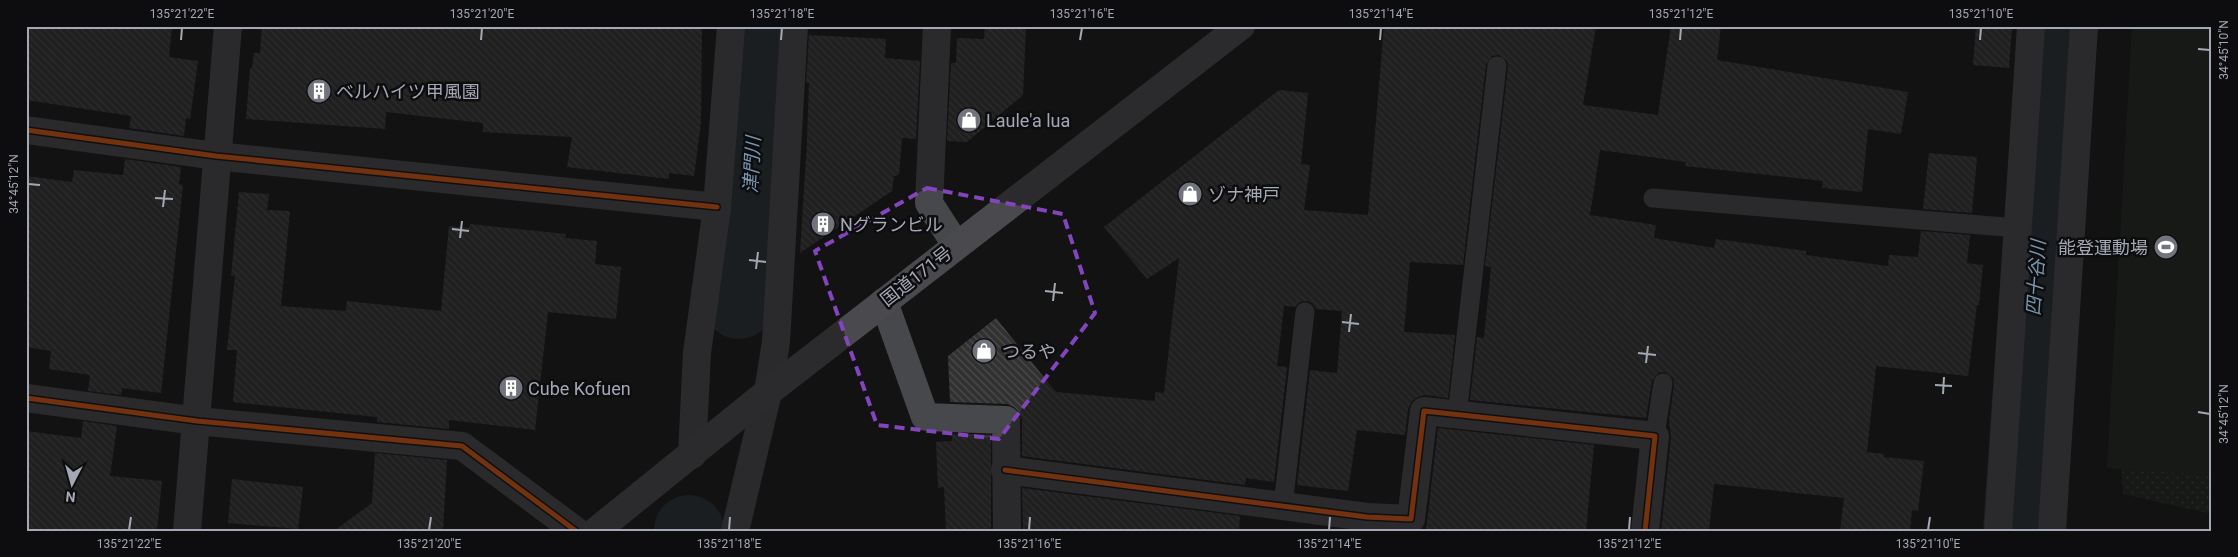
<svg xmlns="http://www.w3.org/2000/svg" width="2238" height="557" font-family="Roboto,'Noto Sans JP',sans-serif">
<defs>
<pattern id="park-dots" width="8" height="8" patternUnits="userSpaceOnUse" patternTransform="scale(1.25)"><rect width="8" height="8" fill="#1d231d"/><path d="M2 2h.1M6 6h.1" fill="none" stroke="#3b403b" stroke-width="1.8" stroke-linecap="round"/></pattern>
<pattern id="building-back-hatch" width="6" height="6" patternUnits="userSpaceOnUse" patternTransform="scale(1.25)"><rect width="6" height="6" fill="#313132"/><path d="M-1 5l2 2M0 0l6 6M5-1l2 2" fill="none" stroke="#4c4c4d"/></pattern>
</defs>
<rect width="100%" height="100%" fill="#131313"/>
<polygon fill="#1d231d" points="2132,26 2212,26 2212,475 2107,468"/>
<polygon fill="url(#park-dots)" points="2122,469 2212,475 2212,514 2123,494"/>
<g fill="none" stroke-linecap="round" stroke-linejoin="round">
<g stroke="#262d34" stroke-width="70">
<polyline points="739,304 748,223 760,26"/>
<polyline points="689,531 689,530"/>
<polyline points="2018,531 2053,26"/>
</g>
</g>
<g fill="url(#building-back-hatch)">
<polygon points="26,26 172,26 169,57 198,61 190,119 186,118 184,136 129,128 131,116 26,100"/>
<polygon points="262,26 702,26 701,123 694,176 669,173 669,179 567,167 572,137 483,132 483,123 386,112 385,129 246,119 250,68 252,68 254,53 260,53"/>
<polygon points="985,26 1026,26 1023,95 967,142 947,141 951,63 956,63 957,38 984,39"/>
<polygon points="1384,26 1596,26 1583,105 1658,115 1671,26 1721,26 1717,60 1908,92 1901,134 1868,129 1862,192 1822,188 1823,181 1685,166 1686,162 1600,150 1590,215 1656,225 1654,238 1714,248 1716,239 1806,251 1806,255 1888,266 1889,255 1918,257 1921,231 1970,235 1967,263 1983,265 1979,305 1977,305 1968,376 1876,366 1867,452 1884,454 1884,457 1924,461 1918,511 1912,510 1910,531 1840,531 1844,498 1714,484 1709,531 1661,531 1671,438 1669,421 1674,385 1673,378 1665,372 1658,373 1652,381 1646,418 1470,400 1477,337 1484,338 1491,267 1485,266 1508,67 1507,61 1499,55 1492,56 1486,65 1463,265 1410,262 1404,332 1455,335 1448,398 1425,395 1418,397 1412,401 1408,409 1405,435 1357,430 1348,491 1297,485 1310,370 1337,373 1342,311 1316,309 1312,303 1307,301 1300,302 1295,307 1284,306 1277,366 1287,367 1274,482 1246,478 1245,485 1022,456 1022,419 1019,412 1014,407 1007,404 950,402 948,356 996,318 1056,392 1155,401 1155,392 1164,393 1179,258 1147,279 1104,227 1279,90 1308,93 1301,164 1310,165 1304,210 1368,215"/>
<polygon points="1976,26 2012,26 2009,68 1973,65"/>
<polygon points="809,35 886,39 885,58 920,61 916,139 902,138 899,175 894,176 892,191 800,253 807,141 809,83 806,83"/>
<polygon points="1929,153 1977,157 1972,213 1923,209"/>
<polygon points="125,159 181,167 179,184 183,185 161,393 122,388 121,395 88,391 90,375 49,369 51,351 26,347 26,176 72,182 74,170 123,175"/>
<polygon points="239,192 269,194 267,210 290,211 281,306 346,311 347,301 441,311 449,226 469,228 470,224 566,234 565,238 597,241 595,264 621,267 616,319 548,312 535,430 449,420 449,429 377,422 377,417 233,402 237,350 227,350 235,276 231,276"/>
<polygon points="83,421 117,426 110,476 162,481 157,531 26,531 26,431 81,438"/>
<polygon points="1438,428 1594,445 1586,531 1426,531"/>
<polygon points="952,434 991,435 991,531 946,531 944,487 938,488 936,442 952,441"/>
<polygon points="375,453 447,460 443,531 334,531 372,503"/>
<polygon points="232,479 303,487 298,529 228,523"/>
<polygon points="1022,488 1240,516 1239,531 1023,531"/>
</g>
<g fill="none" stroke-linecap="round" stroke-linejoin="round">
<g stroke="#47484c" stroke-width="19">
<polyline points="1653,198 2017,228"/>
<polyline points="1457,415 1497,66"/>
<polyline points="1655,436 1663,383"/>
<polyline points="1283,506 1305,312"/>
</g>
<g stroke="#47484c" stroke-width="28">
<polyline points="937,26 929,203 956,245"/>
<polyline points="26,130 216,156 717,207"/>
<polyline points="884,302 925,417 1006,420 1007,531"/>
<polyline points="26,398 197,421 462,446 576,531"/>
<polyline points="692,455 697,353 717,207 731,26"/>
<polyline points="1005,470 1367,517 1411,519 1424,411 1655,436 1645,531"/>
<polyline points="187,531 228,26"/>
<polyline points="735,531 768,392 776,342 794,26"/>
<polyline points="1998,531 2031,26"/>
</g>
<polyline stroke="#47484c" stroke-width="28" points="2052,531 2084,26"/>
<polyline stroke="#4a4a4e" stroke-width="28" points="596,531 768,392 1241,26"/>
<defs>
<g id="cycleway">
<polyline points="26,130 216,156 717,207"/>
<polyline points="26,398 197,421 462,446 576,531"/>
<polyline points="1005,470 1367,517 1411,519 1424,411 1655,436 1645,531"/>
</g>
</defs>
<use href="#cycleway" stroke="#0d0d0f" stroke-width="8"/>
<use href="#cycleway" stroke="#e8590c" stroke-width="5"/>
</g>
<path d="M0 0H2238V557H0ZM 927,188 L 1063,214 L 1095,313 L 999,439 L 877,425 L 815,251 Z" fill="#131313" fill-opacity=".55" fill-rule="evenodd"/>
<path fill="none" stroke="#8345bd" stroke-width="4" stroke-dasharray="10 6" stroke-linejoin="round" d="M 927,188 L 1063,214 L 1095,313 L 999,439 L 877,425 L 815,251 Z"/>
<path fill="none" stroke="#a3a8b4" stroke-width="2" d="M 181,40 L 182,28M 481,40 L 482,28M 781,40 L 782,28M 1080,40 L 1082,28M 1380,40 L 1381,28M 1680,40 L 1681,28M 1980,40 L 1981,28M 2198,49 L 2210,50M 28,184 L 40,185M 155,198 L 173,199M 163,207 L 165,190M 452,229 L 469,231M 460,238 L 462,221M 749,260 L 766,262M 756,269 L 758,252M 1045,291 L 1063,293M 1053,301 L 1055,283M 1342,322 L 1359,324M 1349,332 L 1351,314M 1638,353 L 1656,355M 1646,363 L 1648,346M 1935,385 L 1952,386M 1943,394 L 1944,377M 2198,412 L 2210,414M 129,530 L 131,517M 429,530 L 431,517M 729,530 L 730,517M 1029,530 L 1030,517M 1329,530 L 1330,517M 1629,530 L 1630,517M 1928,530 L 1930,517"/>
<defs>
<symbol id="building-disc" viewBox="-11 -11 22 22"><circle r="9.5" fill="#71747c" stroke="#0d0d0f"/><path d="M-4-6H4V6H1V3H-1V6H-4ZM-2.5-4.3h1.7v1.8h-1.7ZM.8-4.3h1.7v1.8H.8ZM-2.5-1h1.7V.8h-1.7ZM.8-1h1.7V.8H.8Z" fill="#fff"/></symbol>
<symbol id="shop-disc" viewBox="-11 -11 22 22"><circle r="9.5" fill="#71747c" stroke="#0d0d0f"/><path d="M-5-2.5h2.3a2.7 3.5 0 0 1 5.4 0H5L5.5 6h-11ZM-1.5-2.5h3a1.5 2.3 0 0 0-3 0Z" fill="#fff"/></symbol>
<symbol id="stadium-disc" viewBox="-11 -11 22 22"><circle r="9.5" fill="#71747c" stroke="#0d0d0f"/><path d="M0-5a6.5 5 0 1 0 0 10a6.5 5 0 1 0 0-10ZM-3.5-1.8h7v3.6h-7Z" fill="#fff"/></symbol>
</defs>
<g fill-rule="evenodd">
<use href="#building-disc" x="305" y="77" width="28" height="28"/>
<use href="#shop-disc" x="955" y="106" width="28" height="28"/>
<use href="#shop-disc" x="1176" y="180" width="28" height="28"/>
<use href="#building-disc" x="809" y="210" width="28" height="28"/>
<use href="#stadium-disc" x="2152" y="233" width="28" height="28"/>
<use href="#shop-disc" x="970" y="337" width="28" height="28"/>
<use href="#building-disc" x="497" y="374" width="28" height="28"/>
</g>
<g text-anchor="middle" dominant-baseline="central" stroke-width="5" stroke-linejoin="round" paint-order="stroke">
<g font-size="18" fill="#a3a8b4" stroke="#0d0d0f" text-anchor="start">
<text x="336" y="91">ベルハイツ甲風園</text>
<text x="986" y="120">Laule'a lua</text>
<text x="1208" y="194">ゾナ神戸</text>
<text x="840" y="224">Nグランビル</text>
<text x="2148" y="247" text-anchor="end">能登運動場</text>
<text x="1002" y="351">つるや</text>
<text x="528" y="388">Cube Kofuen</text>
</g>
<g font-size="18" fill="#a3a8b4" stroke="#0d0d0f">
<text transform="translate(916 276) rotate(-38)">国道171号</text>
</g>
<g font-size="19" font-style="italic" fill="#7996b0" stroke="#0d0d0f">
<text transform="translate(752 165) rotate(-87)">津門川</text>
<text transform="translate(2036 278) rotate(-86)">四十谷川</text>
</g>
</g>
<rect width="2238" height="557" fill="none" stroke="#0d0d0f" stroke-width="55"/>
<g transform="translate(72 484) rotate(186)" stroke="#0d0d0f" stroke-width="4" paint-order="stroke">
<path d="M0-4L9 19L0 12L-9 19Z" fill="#a3a8b4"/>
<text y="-8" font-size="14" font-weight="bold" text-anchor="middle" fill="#a3a8b4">N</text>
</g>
<rect x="28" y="28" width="2182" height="502" fill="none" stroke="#a3a8b4" stroke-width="2"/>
<g font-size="12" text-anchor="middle" fill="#a3a8b4">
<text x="182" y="18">135°21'22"E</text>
<text x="482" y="18">135°21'20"E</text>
<text x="782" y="18">135°21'18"E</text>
<text x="1082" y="18">135°21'16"E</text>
<text x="1381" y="18">135°21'14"E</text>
<text x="1681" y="18">135°21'12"E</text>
<text x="1981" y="18">135°21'10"E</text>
<text transform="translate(2224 50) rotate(-90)" y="4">34°45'10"N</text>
<text transform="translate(14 184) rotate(-90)" y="4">34°45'12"N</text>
<text transform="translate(2224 414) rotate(-90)" y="4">34°45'12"N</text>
<text x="129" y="548">135°21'22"E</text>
<text x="429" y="548">135°21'20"E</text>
<text x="729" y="548">135°21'18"E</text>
<text x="1029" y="548">135°21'16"E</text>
<text x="1329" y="548">135°21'14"E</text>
<text x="1629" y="548">135°21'12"E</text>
<text x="1928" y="548">135°21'10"E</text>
</g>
</svg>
